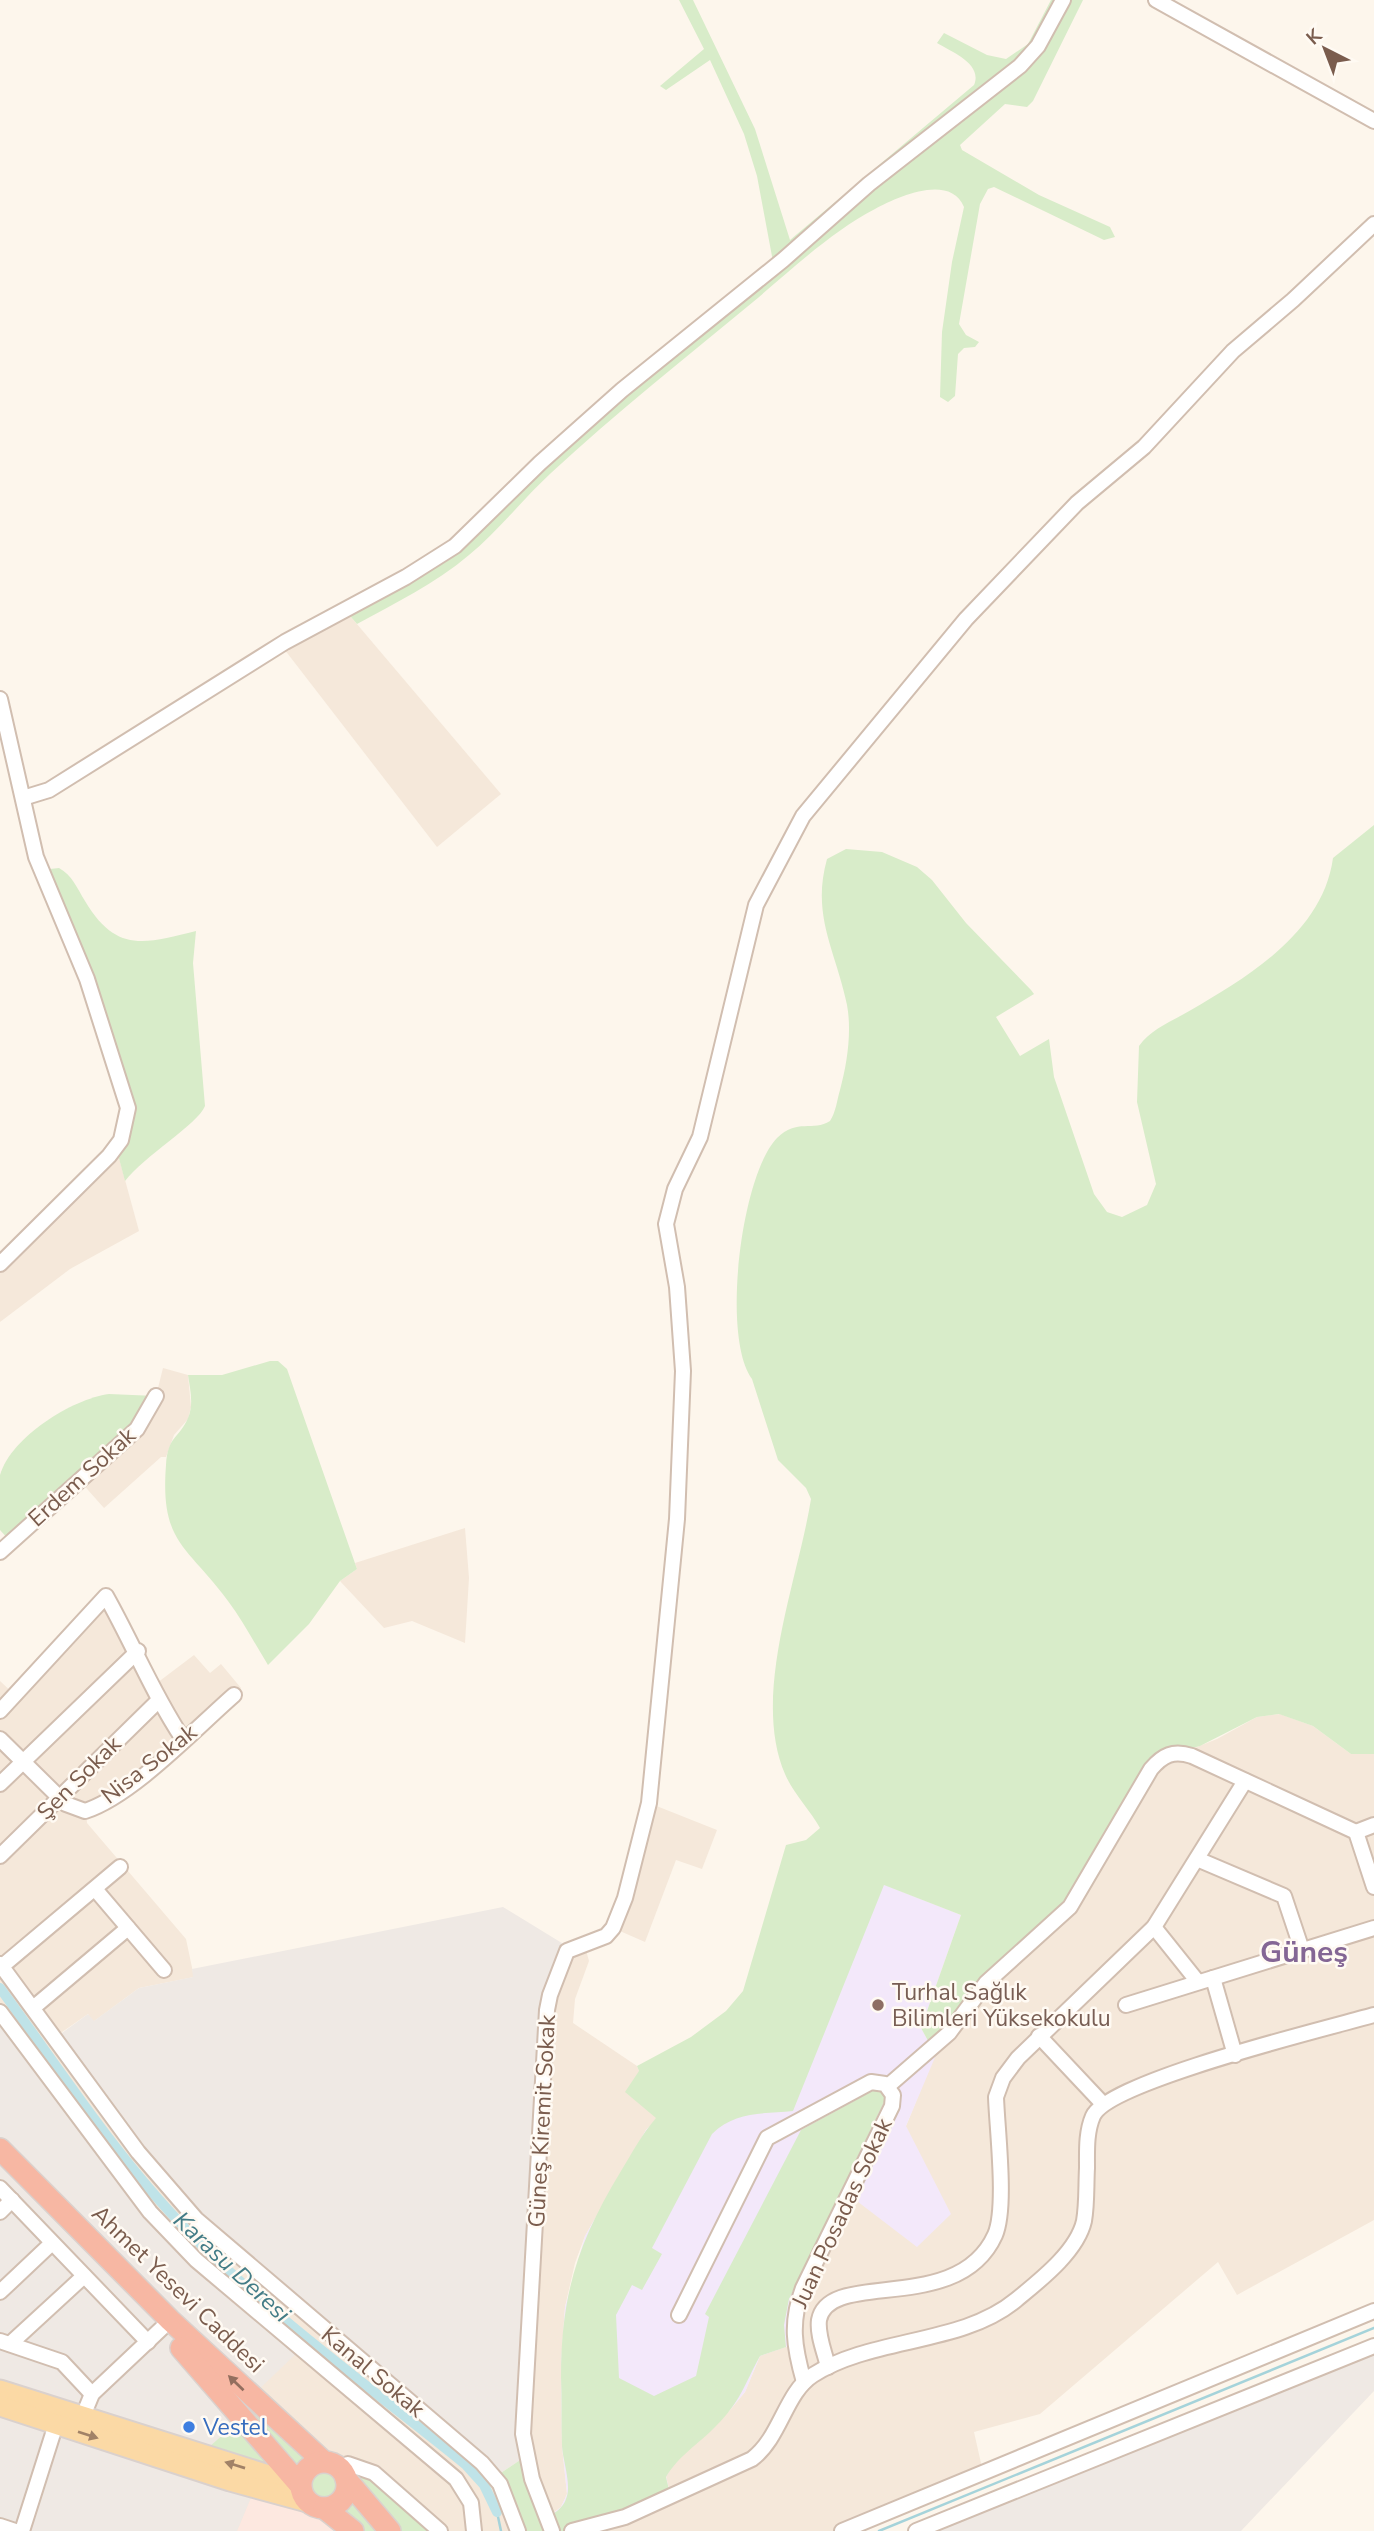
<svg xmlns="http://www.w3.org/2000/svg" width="1374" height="2531" font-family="'Nunito Sans',sans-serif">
<rect width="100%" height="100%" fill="#fdf6ec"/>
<g fill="#f5e8da">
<polygon points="345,610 501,794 437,847 281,645"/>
<polygon points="116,1147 139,1231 70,1269 0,1322 0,1264"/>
<polygon points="163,1368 188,1375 191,1407 188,1419 174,1435 166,1457 161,1457 104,1508 80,1481 156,1396"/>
<polygon points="465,1528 469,1578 465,1643 412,1621 384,1628 340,1581 357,1569 355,1563"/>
<polygon points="106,1596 153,1686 194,1655 210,1673 221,1664 241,1688 153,1765 86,1811 87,1823 186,1939 194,1977 139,1988 93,2022 88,2014 55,2037 482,2463 518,2531 0,2531 0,1681 15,1695"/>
<polygon points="1280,1714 1313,1726 1351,1754 1374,1754 1374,2220 1237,2295 1218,2262 1040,2414 974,2432 983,2472 842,2531 584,2531 671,2498 666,2476 675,2461 730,2410 745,2392 760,2356 794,2344 793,2325 849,2195 906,2126 935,2055 932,2048 1146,1778 1182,1753 1217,1739 1257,1717"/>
<polygon points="649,1803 717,1830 702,1869 676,1860 645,1942 613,1928"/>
<polygon points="584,1943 589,1961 575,1999 573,2023 637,2066 657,2118 646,2130 585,2236 575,2263 565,2307 561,2364 562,2446 567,2494 561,2507 547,2518 526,2456 542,2127 558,1970"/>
</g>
<polygon fill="#fde8e0" points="255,2488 307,2502 338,2531 237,2531"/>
<g fill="#efe9e4">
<polygon points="503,1907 570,1948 550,1995 526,2456 495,2477 196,2219 55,2038 88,2014 94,2021 139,1988 193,1977 192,1969"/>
<polygon points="0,2012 150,2212 300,2350 251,2397 231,2407 255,2488 237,2531 0,2531"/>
<polygon points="1374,2346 1374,2391 1241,2531 916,2531"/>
</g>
<polygon fill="#f3e8fa" points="819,1859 961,1915 921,2028 936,2055 906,2126 951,2214 917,2247 849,2195 803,2287 794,2344 760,2356 745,2392 730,2410 675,2461 666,2477 671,2498 547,2518 561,2507 567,2494 562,2446 561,2364 565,2307 585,2236 646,2130 687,2091"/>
<g fill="#d8ecc9">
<path d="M 679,0 L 693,0 L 755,129 L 790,240 L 974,85 C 983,64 952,52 937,43 L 944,33 L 987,55 L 1006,59 L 1028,44 L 1051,0 L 1083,0 L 1033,101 L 1027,107 L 1005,104 L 960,145 L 962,150 L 1039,195 L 1110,227 L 1115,237 L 1104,240 L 994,187 L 988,189 L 980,204 L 959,324 L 966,335 L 979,342 L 975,347 L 964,348 L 958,354 L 955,396 L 948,402 L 940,397 L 942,332 L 952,262 L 964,207 C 950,173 897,197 875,209 C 831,232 791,270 753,302 C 685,358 616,413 551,473 C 523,499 499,530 469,555 C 435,584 395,603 357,624 L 345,610 L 406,577 L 495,509 L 774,267 L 757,176 L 744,134 L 710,60 L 666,90 L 660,86 L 704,49 Z"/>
<path d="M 1374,825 L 1374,1754 L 1351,1754 L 1313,1726 L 1279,1714 L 1257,1717 L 1200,1746 L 1166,1755 L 1055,1922 L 932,2048 L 921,2028 L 961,1915 L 884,1885 L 793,2111 C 763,2114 735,2111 712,2134 L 652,2248 L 662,2254 L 642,2290 L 632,2285 L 616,2315 L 619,2378 L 654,2396 L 696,2376 L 709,2317 L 705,2314 L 801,2130 L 874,2090 L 879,2090 L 884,2095 L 884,2102 L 789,2299 L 784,2325 L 786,2347 L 760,2356 C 744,2385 741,2401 716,2426 C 699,2444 679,2455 666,2477 L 671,2498 L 584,2531 L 518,2531 L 495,2477 L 526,2456 L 547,2517 C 555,2513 563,2508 566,2499 C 572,2485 563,2462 562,2446 C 561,2423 562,2400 561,2377 C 561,2294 578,2242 621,2171 C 632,2153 642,2134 656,2118 L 625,2092 L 639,2071 L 637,2066 L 691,2037 L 726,2011 L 743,1991 L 786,1845 L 806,1840 L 820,1828 C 810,1810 793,1793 785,1774 C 751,1695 798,1581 811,1499 L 806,1488 L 778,1460 L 752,1379 C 721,1337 741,1175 777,1138 C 797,1118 813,1132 830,1121 C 836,1112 837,1100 840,1090 C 847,1064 852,1032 847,1005 C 836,951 811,916 827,859 L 846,849 L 882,852 L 917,867 L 932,880 L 966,923 L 1031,990 L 1034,994 L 996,1017 L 1020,1056 L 1049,1039 L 1054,1077 L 1094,1194 L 1107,1212 L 1122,1217 L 1147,1205 L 1156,1184 L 1137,1102 L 1139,1046 C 1152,1028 1173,1021 1191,1010 C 1249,976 1323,932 1333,858 Z"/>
<path d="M 59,868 C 72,875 77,888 85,901 C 116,953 144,944 196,931 L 193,963 L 205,1106 C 198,1124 143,1157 125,1181 L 116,1147 L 128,1108 L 41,870 Z"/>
<path d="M 270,1361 L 278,1361 L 287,1369 L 357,1569 L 340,1581 L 309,1624 L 268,1665 C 255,1644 243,1621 228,1601 C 187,1545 160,1544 166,1465 C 168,1435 179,1439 188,1418 C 194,1404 190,1389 188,1375 L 222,1375 Z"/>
<path d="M 109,1394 L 156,1396 L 147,1415 L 11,1542 L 0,1530 C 0,1513 0,1491 0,1475 C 11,1437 72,1399 109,1394 Z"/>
<polygon points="212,2360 329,2462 374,2473 440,2531 353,2531 324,2508 201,2454 241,2419"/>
</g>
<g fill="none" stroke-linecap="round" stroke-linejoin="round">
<g stroke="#a5d3da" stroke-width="2.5">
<polyline points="497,2512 501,2531"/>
<polyline points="879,2531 1374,2328"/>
</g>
<path stroke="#bfe3e8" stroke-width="10" d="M 0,1988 C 59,2068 115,2156 185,2228 C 267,2314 373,2389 465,2464 L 484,2485 L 497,2512"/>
<defs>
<g id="minor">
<polyline points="1156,0 1374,121"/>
<polyline points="0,699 36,857 87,979 128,1108 121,1140 109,1156 0,1264"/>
<polyline points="23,798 49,790 285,642 406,577 455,546 540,463 622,390 783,260 869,184 1020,66 1038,46 1063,0"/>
<polyline points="0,1552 137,1429 156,1396"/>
<path d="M 0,1711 L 106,1596 C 133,1644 153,1694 183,1739"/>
<path d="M 0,1739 L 66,1804 L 85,1811 C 132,1796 195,1729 234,1695"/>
<polyline points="0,1784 138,1651"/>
<polyline points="1356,1832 1374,1825"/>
<polyline points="0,1856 158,1701"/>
<polyline points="1197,1859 1284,1896 1302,1950"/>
<polyline points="95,1889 164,1970"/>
<polyline points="1154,1927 1198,1982"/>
<polyline points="0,1964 138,2152 196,2219 482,2463 500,2484 518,2531"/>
<polyline points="0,1968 120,1867"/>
<polyline points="1213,1978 1235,2055"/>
<polyline points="1126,2005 1374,1928"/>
<polyline points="33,2008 128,1928"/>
<polyline points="0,2012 150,2212 196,2260 456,2479 471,2503 474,2531"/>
<polyline points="1039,2036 1103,2104"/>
<path d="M 888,2086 L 949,2033 L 986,1983 L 1070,1907 L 1151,1769 C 1163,1755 1173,1750 1192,1756 L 1356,1832 L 1374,1887"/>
<polyline points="0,2188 148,2342"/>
<polyline points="0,2212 12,2200"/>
<polyline points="0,2292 52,2243"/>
<path d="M 679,2315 L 767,2138 L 871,2082 L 885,2084 L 893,2095 L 892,2106 L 803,2288 C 790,2322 794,2347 804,2382"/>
<polyline points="0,2341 62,2362 92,2394"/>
<polyline points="10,2344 84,2276"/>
<path d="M 828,2367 C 825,2353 817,2335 819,2320 C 829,2268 958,2317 995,2235 C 1007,2208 997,2129 996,2097 L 1003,2078 L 1018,2058 L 1154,1927 L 1245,1781"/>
<polyline points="83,2416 92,2394 162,2328"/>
<polyline points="342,2470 348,2464 374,2473 440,2531"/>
<polyline points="0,2526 15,2531"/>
<polyline points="22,2531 56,2424"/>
<polyline points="552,2531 532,2479 523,2434 547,2010 550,1995 567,1951 606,1936 613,1928 625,1898 649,1803 677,1519 683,1371 677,1287 666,1224 675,1189 700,1137 756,905 803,816 966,619 1077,503 1144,447 1233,351 1293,300 1374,224"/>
<path d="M 572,2531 L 625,2517 L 752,2459 C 781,2437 785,2393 813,2375 C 872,2337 962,2345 1016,2300 C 1039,2281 1077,2252 1084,2221 C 1087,2204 1086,2186 1087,2168 C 1087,2151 1086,2132 1093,2116 C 1109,2081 1328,2028 1374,2015"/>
<polyline points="842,2531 1374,2311"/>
<polyline points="916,2531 1374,2346"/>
</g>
<g id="major">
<polyline points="0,2390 300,2485"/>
<polyline points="0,2406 230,2481 307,2502"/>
</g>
<g id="highway">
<polyline points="0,2149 170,2320 323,2461"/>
<polyline points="181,2348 300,2485"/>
<circle cx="324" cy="2485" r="23"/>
<polyline points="346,2479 390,2531"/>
<polyline points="324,2508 353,2531"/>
</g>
</defs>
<use href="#minor" stroke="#d1beb0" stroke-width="18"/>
<use href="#major" stroke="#dad1cd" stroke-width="23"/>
<use href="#highway" stroke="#dad1cd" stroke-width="24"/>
<use href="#minor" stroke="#fff" stroke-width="14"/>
<use href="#major" stroke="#fbd9a5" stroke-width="19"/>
<use href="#highway" stroke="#f7b7a3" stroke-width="21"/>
</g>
<defs><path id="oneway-solid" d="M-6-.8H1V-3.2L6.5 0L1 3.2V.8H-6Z" transform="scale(1.75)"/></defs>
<use fill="#936e5e" href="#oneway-solid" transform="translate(236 2383) rotate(-136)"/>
<g fill="#a18267">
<use href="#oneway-solid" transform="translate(88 2435) rotate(18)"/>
<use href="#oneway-solid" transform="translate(235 2465) rotate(-163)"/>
</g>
<circle fill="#8d6e63" stroke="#fffaf3" stroke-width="2.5" cx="878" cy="2005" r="7"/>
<circle fill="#3f7fe0" stroke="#fffaf3" stroke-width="2.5" cx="189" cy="2427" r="7"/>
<g text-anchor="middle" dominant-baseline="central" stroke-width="5" stroke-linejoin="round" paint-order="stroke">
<g font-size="23" fill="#7a5c4d" stroke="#fffaf3">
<text transform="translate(82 1477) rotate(-42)">Erdem Sokak</text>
<text transform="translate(149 1764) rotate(-38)">Nisa Sokak</text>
<text transform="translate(79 1778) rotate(-45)">Şen Sokak</text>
<text transform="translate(542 2121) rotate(-87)">Güneş Kiremit Sokak</text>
<text transform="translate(842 2213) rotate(-65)">Juan Posadas Sokak</text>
<text transform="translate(178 2289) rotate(44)">Ahmet Yesevi Caddesi</text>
<text transform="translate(373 2372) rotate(40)">Kanal Sokak</text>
</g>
<g font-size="23" fill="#785e54" stroke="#fffaf3" text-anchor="start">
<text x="892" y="1992">Turhal Sağlık<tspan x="892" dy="26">Bilimleri Yüksekokulu</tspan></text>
</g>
<g font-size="23" fill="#366cbe" stroke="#fffaf3" text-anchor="start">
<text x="203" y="2427">Vestel</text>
</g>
<g font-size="24" font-style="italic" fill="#437c86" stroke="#fffaf3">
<text transform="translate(232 2267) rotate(43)">Karasu Deresi</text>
</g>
<g font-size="30" font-weight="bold" fill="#846695" stroke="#fffaf3">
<text x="1304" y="1952">Güneş</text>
</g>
</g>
<g transform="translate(1325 49) rotate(318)" stroke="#fffaf3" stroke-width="5" paint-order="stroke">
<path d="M0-5L12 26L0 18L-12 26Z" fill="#7a5c4d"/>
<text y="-10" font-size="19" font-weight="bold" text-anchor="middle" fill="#7a5c4d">K</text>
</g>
</svg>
